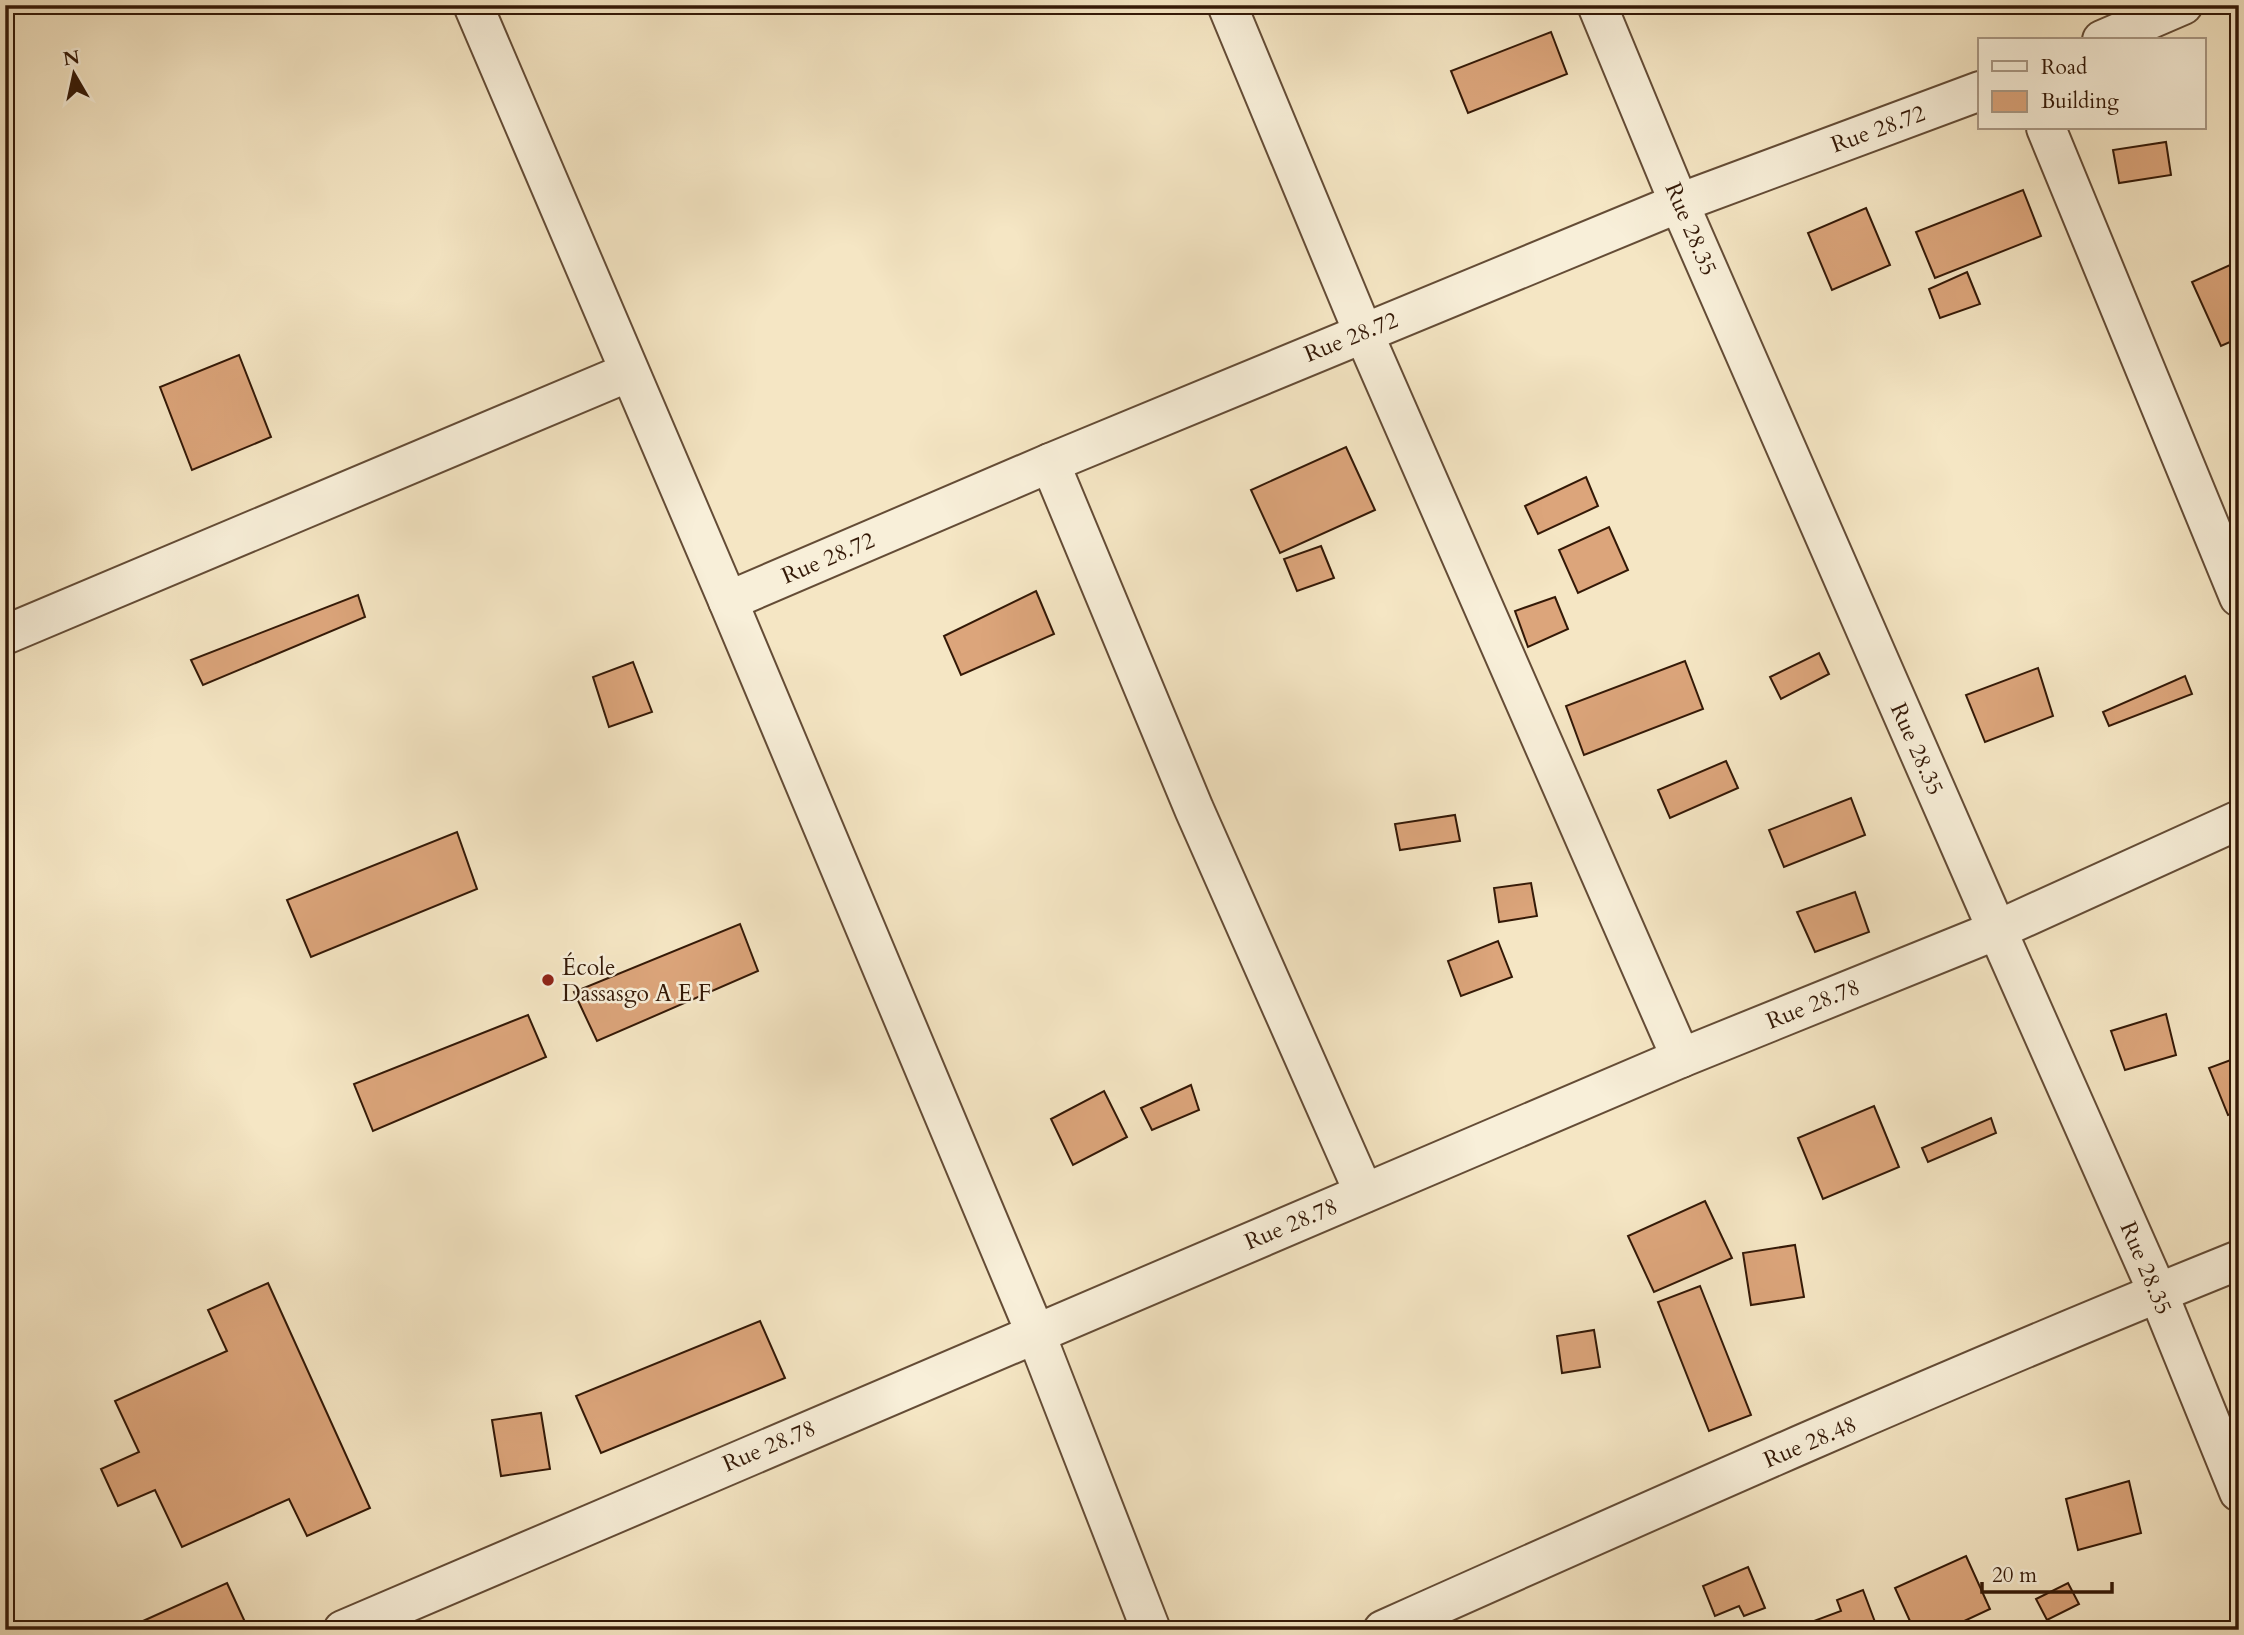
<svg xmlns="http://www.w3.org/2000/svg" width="2244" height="1635" font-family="Cardo,serif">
<rect width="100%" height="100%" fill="#f5e6c4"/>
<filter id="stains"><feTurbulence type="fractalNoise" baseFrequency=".00286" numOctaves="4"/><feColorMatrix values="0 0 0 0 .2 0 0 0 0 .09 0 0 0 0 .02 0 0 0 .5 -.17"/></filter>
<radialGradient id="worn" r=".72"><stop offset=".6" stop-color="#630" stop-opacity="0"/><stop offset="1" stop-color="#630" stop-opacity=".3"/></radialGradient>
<g fill="#dca57b" stroke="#341907" stroke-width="2">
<polygon points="1551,32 1567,74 1468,113 1451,71"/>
<polygon points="2166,142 2171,175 2119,183 2113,150"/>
<polygon points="2023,190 2041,236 1935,278 1916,232"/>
<polygon points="1866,208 1890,265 1832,290 1808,233"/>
<polygon points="2239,261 2239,338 2221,346 2192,282"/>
<polygon points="1967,272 1980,304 1940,318 1929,289"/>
<polygon points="239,355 271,437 192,470 160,387"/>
<polygon points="1346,447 1375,510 1280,553 1251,490"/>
<polygon points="1586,477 1598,506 1538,534 1525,506"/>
<polygon points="1609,527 1628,570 1578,593 1559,550"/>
<polygon points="1321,546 1334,578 1297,591 1284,559"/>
<polygon points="1036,591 1054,634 961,675 944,636"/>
<polygon points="358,595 365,617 203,685 191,660"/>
<polygon points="1555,597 1568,629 1528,647 1515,611"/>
<polygon points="1819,653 1829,674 1781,699 1770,677"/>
<polygon points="1685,661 1703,709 1584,755 1566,706"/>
<polygon points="633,662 652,712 609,727 593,677"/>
<polygon points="2038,668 2053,716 1985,742 1966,695"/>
<polygon points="2185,676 2192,694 2109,726 2103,712"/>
<polygon points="1726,761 1738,788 1670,818 1658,790"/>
<polygon points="1851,798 1865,835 1784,867 1769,830"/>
<polygon points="1455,815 1460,841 1400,850 1395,824"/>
<polygon points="457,832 477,889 311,957 287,900"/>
<polygon points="1531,883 1537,916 1499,922 1494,888"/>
<polygon points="1855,892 1869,932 1815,952 1797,912"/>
<polygon points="740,924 758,971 597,1041 574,992"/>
<polygon points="1498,941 1512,977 1461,996 1448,961"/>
<polygon points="2166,1014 2176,1055 2125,1070 2111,1031"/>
<polygon points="528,1015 546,1057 373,1131 354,1084"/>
<polygon points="2239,1057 2239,1111 2228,1115 2209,1068"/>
<polygon points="1191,1085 1199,1110 1152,1130 1141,1108"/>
<polygon points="1104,1091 1127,1137 1073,1165 1051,1119"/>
<polygon points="1874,1106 1899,1167 1823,1199 1798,1138"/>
<polygon points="1991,1118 1996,1133 1928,1162 1922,1148"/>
<polygon points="1705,1201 1732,1258 1654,1292 1628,1236"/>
<polygon points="1795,1245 1804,1297 1751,1305 1743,1253"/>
<polygon points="268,1283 370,1508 307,1536 289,1499 182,1547 155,1490 118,1506 101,1469 139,1452 115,1401 227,1351 208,1310"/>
<polygon points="1700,1286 1751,1415 1709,1431 1658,1302"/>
<polygon points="760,1321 785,1378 601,1453 576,1396"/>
<polygon points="1594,1330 1600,1367 1562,1373 1557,1336"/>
<polygon points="541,1413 550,1469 501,1476 492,1420"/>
<polygon points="2129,1481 2141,1533 2078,1550 2066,1499"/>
<polygon points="1966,1556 1990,1609 1945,1630 1914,1630 1895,1588"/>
<polygon points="1748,1567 1765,1608 1744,1616 1739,1606 1715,1616 1703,1586"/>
<polygon points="227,1583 245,1622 227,1630 123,1630"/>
<polygon points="2068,1583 2079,1604 2047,1620 2036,1599"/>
<polygon points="1863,1590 1878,1630 1805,1630 1803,1625 1841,1611 1837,1600"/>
</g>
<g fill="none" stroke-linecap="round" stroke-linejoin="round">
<defs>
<g id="street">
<polyline points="473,5 728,601 1035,1332 1151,1630"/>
<polyline points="1227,5 1363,332 1681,1058"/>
<polyline points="1597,5 1679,203 1997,930 2158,1293 2239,1492"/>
<polyline points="2102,40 2183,5"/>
<polyline points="2046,128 2239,597"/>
<polyline points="1050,463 1194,809 1364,1193"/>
<polyline points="728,601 1050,463 1679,203 1980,91"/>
<polyline points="5,635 629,372"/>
<polyline points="343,1630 1681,1058 1997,930 2239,820"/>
<path d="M 1383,1630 C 1667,1503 1951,1376 2239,1260"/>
</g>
</defs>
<use href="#street" stroke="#644c36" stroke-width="42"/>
<use href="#street" stroke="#f8efd9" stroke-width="38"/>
</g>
<circle fill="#8f2418" stroke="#f8efd9" stroke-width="2.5" cx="548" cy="980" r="7"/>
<g text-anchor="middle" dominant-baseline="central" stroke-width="5" stroke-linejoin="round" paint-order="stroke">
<g font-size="23" fill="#341907" stroke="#f8efd9">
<text transform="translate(1878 129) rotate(-20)">Rue 28.72</text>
<text transform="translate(1691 229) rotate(67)">Rue 28.35</text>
<text transform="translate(1351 337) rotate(-22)">Rue 28.72</text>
<text transform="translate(828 558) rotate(-23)">Rue 28.72</text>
<text transform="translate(1917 749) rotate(66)">Rue 28.35</text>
<text transform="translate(1813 1004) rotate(-22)">Rue 28.78</text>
<text transform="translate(1291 1224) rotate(-23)">Rue 28.78</text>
<text transform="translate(2146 1268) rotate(67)">Rue 28.35</text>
<text transform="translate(1810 1442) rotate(-23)">Rue 28.48</text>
<text transform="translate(769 1446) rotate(-23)">Rue 28.78</text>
</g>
<g font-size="23" fill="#341907" stroke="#f8efd9" text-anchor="start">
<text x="562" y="967">École<tspan x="562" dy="26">Dassasgo A E F</tspan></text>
</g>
</g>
<rect width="2244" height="1635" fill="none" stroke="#f5e6c4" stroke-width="28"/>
<rect x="7" y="7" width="2230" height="1621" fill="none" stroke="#341907" stroke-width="3.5"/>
<rect x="14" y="14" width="2216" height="1607" fill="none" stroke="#341907" stroke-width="2"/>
<rect x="1978" y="38" width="228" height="91" fill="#f8efd9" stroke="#aa9985" stroke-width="2"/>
<rect x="1992" y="61" width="35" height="10" fill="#f8efd9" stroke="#aa9985" stroke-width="2"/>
<text x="2041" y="74" font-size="21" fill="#341907">Road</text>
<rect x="1992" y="91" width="35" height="21" fill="#dca57b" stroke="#aa9985" stroke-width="2"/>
<text x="2041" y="108" font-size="21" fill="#341907">Building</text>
<g transform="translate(74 74) rotate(351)" stroke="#f8efd9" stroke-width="5" paint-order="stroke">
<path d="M0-5L12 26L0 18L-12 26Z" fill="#341907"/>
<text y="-10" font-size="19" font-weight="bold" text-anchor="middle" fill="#341907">N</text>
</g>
<path d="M1982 1582v10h130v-10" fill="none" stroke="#341907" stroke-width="3.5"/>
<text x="1992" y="1582" font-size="21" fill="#341907" stroke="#f8efd9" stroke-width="5" paint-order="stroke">20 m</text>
<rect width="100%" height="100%" filter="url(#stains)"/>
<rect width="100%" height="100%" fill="url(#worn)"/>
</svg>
